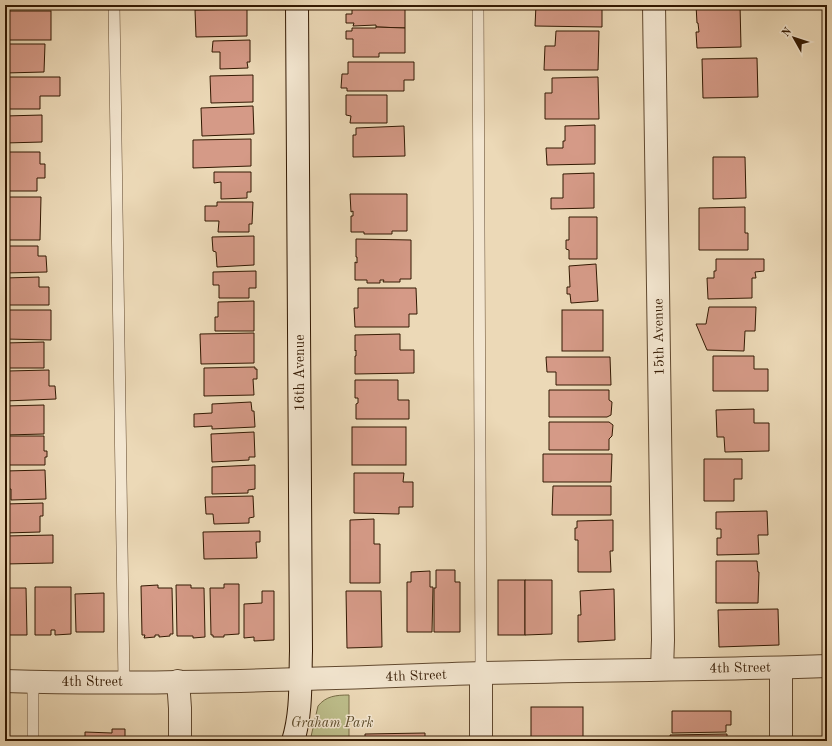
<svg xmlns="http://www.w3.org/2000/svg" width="832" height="746" font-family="'Old Standard TT',serif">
<rect width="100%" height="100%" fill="#ecd9b7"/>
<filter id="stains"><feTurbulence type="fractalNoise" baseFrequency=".005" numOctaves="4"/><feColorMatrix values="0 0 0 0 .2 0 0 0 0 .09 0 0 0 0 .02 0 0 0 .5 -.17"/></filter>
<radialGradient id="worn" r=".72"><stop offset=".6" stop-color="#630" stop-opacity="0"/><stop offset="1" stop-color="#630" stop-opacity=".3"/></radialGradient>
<path fill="#bdbe8b" stroke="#786c46" d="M 349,695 L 349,741 L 310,741 L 318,706 C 326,696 336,695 349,695 Z"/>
<g fill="#d59a87" stroke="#331902">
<polygon points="5,5 37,5 36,8 5,8"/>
<polygon points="352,5 405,5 405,28 376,27 376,25 353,26 354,23 346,23 346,14 352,14"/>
<polygon points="536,5 602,5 602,27 535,26"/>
<polygon points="696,5 740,5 741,47 697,48 696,32 699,32 698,23 697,23"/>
<polygon points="247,9 247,36 196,37 195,10"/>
<rect x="5" y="11" width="46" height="29"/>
<polygon points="376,27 405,28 405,53 379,53 379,57 353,57 353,39 346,39 346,31 352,31 352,28 376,28"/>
<polygon points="556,31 599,31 598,70 544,70 545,46 555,46"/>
<polygon points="250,40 250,62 247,62 248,68 220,69 220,52 212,52 213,41"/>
<polygon points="5,44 45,44 44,72 5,73"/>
<polygon points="757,58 758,97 703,98 702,59"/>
<polygon points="348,62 414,62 414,80 404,80 404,91 347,91 347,88 341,88 342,74 348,74"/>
<polygon points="253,75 253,102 211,103 210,76"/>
<polygon points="5,77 60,77 60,96 40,96 40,109 5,109"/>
<polygon points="598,77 599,119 545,119 545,93 552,93 552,78"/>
<polygon points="346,95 387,95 387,123 350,123 351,116 346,115"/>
<polygon points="253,106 254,134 202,136 201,108"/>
<polygon points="42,115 42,142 5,143 5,116"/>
<polygon points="595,125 595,164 547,165 546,148 563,148 563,141 565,141 565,126"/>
<polygon points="404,126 405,156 353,157 353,135 356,135 356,128"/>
<polygon points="251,139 251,166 193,168 193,140"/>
<polygon points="5,152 40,152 40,164 45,164 45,178 37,178 37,191 7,191 7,189 5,189"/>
<polygon points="713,157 745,157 746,198 713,199"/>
<polygon points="214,172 251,172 251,192 247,192 247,198 221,199 221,182 214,183"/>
<polygon points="594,173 594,208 551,209 551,198 563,198 563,174"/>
<polygon points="350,194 407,194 407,231 392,231 392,234 364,234 364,232 351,232 351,216 353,216 353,211 351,212"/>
<polygon points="9,197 41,197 40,240 5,240 5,200 9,200"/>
<polygon points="217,202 253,202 252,224 249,224 249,232 218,232 219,221 205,221 205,206 217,206"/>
<polygon points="745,207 745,233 748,233 748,250 699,250 699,208"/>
<polygon points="569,217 597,217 597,259 569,259 569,250 566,249 566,240 569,240"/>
<polygon points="254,236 254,265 217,267 216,252 213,251 212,237"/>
<polygon points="356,239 411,240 411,279 400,279 400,282 383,282 384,280 380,280 380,283 367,283 367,280 355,280 355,262 357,263 357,257 356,257"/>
<polygon points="5,246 38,246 38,256 46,256 47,272 5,273"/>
<polygon points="716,259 764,259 764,271 755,272 756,278 752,278 752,298 708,299 707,278 714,278 714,271 716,271"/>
<polygon points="596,264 598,301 571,303 570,294 567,294 567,287 570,287 569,266"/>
<polygon points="256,271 256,288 249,288 249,298 219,298 219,285 213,285 213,272"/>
<polygon points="39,277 39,287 49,287 49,305 5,305 5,278"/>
<polygon points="358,288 416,288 417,314 409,314 409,327 355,327 354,308 358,308"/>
<polygon points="254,301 254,331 215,331 215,317 218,317 218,302"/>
<polygon points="709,307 756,307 755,331 745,331 744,351 707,350 696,324 706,324"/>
<polygon points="5,310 51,310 51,340 5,339"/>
<rect x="562" y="310" width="41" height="41"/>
<polygon points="254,333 254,363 201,364 200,334"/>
<polygon points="400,334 400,350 414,350 414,373 355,374 355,356 356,356 356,350 355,351 355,335"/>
<polygon points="44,342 44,368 5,368 5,343"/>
<polygon points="713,356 754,356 754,369 768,369 768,391 713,391"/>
<polygon points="546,357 610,357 611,385 556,385 556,372 547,372"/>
<polygon points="255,367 255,369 257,369 257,379 253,379 254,395 204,396 204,368"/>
<polygon points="49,370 49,386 55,386 56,399 5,401 5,376 9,376 8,371"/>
<polygon points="355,380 398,380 398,400 409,400 409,419 356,419 356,404 358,403 358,398 355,398"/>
<polygon points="549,390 609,390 609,400 612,402 611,415 607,417 549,417"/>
<polygon points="251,402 252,411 254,411 255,427 212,429 212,426 194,427 194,414 212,413 212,404"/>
<polygon points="44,405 44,434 5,435 5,406"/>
<polygon points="754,409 754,423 769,423 769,451 725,452 724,437 717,437 716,410"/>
<polygon points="549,422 609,422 613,425 612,436 609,439 609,450 549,450"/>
<rect x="352" y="427" width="54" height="38"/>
<polygon points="254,432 255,457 249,457 249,460 212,462 211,434"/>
<polygon points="7,436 44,436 44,451 47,451 47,457 45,457 45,465 5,465 5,441 7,441"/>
<polygon points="543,454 612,454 611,482 543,482"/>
<polygon points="704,459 742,459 742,479 734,479 734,501 704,501"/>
<polygon points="255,465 255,489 248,490 248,493 212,494 212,467"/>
<polygon points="45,470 46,499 11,500 11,489 5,489 5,471"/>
<polygon points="354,473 404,473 403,482 413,482 413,507 399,507 399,514 354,513"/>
<polygon points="553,486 611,486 611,515 552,515"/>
<polygon points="253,496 254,517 249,518 249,523 214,524 213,514 206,514 205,497"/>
<polygon points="43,503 43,516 40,516 40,532 5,533 5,504"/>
<polygon points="767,511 768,535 758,535 759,554 717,555 717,538 721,538 721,529 716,529 716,512"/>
<polygon points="374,519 374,544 380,544 380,583 350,583 350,520"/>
<polygon points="613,520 613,551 610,551 611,572 578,572 578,540 575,540 575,528 577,528 577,521"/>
<polygon points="260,531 260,542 256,542 257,558 204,559 203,532"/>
<polygon points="53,535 53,563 5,564 5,536"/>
<polygon points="716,561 757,561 758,572 759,572 758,603 716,603"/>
<polygon points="436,570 455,570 455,582 460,582 460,632 434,632 434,588 436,588"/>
<polygon points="430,571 430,587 433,587 432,632 407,632 407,582 411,582 411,572"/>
<rect x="498" y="580" width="27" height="55"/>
<polygon points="525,580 552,580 552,634 525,635"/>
<polygon points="224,584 239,584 239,634 224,635 224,637 213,637 213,635 211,635 210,588 224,588"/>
<polygon points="158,585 158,588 172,588 173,634 170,634 170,636 159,637 159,635 155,635 155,637 144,638 145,635 142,635 141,586"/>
<polygon points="176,585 191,585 191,588 204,588 205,637 193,638 193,636 177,636"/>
<polygon points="35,587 71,587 71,634 55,635 55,630 51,630 51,635 35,635"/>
<polygon points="5,588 26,588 27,635 5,635"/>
<polygon points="614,589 615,640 578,642 578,615 581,615 580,591"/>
<polygon points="262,591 274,591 274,640 254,641 254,637 244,638 244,604 262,603"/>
<polygon points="346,591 381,591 382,647 347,648"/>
<polygon points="104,593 104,632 76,632 75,594"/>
<polygon points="778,609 779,645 719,647 718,610"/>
<rect x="531" y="707" width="52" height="31"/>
<polygon points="672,711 731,711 731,725 726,725 726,732 672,733"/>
<polygon points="112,729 125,729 125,741 85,741 85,732 112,733"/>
<polygon points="425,733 425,741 365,741 365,734"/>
<polygon points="727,734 727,741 731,741 671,741 670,735"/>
</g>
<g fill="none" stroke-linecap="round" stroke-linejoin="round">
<defs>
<g id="lane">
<polyline points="114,5 124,682"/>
<polyline points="478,5 481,673"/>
<polyline points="33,741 33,682"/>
</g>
<g id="street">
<polyline points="654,5 663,640 662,669"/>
<polyline points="781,668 781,741"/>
<path d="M 5,681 C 165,686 325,678 484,673 C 598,670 713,670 827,666"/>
<polyline points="178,681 180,708 180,741"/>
<polyline points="481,741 481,673"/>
</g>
<path id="secondary" d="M 293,741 C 302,712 300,681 301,651 L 297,5"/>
</defs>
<use href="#lane" stroke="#61492f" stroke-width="12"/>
<use href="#street" stroke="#61492f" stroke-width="24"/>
<use href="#secondary" stroke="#331902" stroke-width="24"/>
<use href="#lane" stroke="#f3e6d0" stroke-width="11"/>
<use href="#street" stroke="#f3e6d0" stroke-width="22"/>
<use href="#secondary" stroke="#f3e6d0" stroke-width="22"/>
</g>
<g text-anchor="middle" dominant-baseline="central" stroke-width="3" stroke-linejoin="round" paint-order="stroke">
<g font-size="14" fill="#331902" stroke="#f3e6d0">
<text transform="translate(659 337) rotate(-91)">15th Avenue</text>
<text transform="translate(300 373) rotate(-90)">16th Avenue</text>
<text transform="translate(740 668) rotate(-1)">4th Street</text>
<text transform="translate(416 676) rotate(-2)">4th Street</text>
<text x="92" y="682">4th Street</text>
</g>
<g font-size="14" font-style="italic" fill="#5c4b2b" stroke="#f3e6d0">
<text x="332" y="723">Graham Park</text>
</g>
</g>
<rect width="832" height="746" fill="none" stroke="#ecd9b7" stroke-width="20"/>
<rect x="6" y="6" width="820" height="734" fill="none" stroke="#331902" stroke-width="2"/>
<rect x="10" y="10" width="812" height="726" fill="none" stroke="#331902"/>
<g transform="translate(794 38) rotate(309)" stroke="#f3e6d0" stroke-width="3" paint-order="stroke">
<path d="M0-3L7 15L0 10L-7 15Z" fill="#331902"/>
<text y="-6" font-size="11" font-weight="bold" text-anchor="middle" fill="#331902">N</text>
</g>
<rect width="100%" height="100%" filter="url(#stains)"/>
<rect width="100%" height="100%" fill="url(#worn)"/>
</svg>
